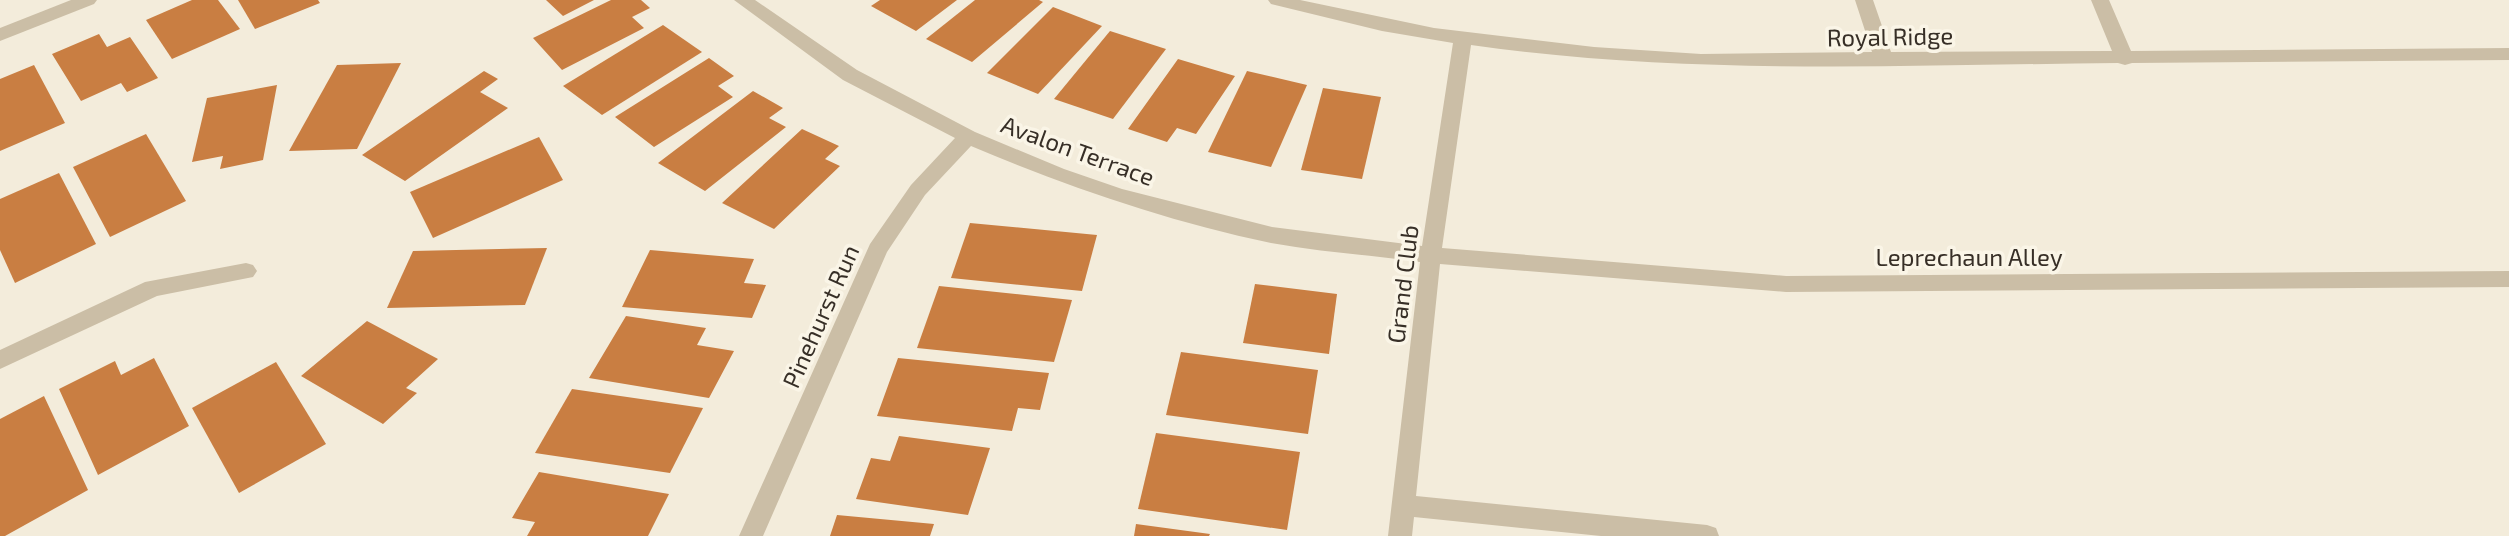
<svg xmlns="http://www.w3.org/2000/svg" width="2509" height="536" font-family="'Exo 2',sans-serif">
<rect width="100%" height="100%" fill="#f3ecdb"/>
<g fill="#c97e42">
<polygon points="192,0 218,0 240,29 172,59 146,20"/>
<polygon points="238,0 318,0 320,3 255,29"/>
<polygon points="546,0 594,0 563,16"/>
<polygon points="611,0 641,0 650,8 632,17 644,28 562,70 533,38"/>
<polygon points="880,0 957,0 916,31 871,6"/>
<polygon points="975,0 1039,0 1043,2 972,62 926,39"/>
<polygon points="1053,7 1102,26 1038,94 987,73"/>
<polygon points="663,25 702,52 602,115 563,86"/>
<polygon points="1110,31 1166,49 1113,119 1054,99"/>
<polygon points="99,34 107,47 130,37 158,78 127,92 121,83 81,101 52,54"/>
<polygon points="709,58 734,76 718,86 733,97 654,147 615,117"/>
<polygon points="1178,59 1235,76 1196,134 1177,128 1167,142 1128,129"/>
<polygon points="401,63 357,149 289,151 337,65"/>
<polygon points="34,65 65,123 0,151 0,79"/>
<polygon points="484,71 498,79 480,92 508,108 405,181 362,155"/>
<polygon points="1247,71 1307,85 1271,167 1208,152"/>
<polygon points="277,85 263,160 220,169 223,156 192,162 207,98"/>
<polygon points="1323,88 1381,97 1362,179 1301,170"/>
<polygon points="753,91 783,108 769,118 786,127 705,191 658,163"/>
<polygon points="802,129 839,146 825,159 840,166 774,229 722,203"/>
<polygon points="146,134 186,201 110,237 73,167"/>
<polygon points="539,137 563,180 433,238 410,192"/>
<polygon points="59,173 96,244 15,283 0,250 0,199"/>
<polygon points="970,223 1097,235 1082,291 951,278"/>
<polygon points="547,248 525,305 387,308 413,251"/>
<polygon points="650,250 754,259 744,283 766,285 752,318 622,307"/>
<polygon points="1255,284 1337,294 1329,354 1243,343"/>
<polygon points="939,286 1072,300 1054,362 917,348"/>
<polygon points="626,316 706,328 697,345 734,351 709,398 589,378"/>
<polygon points="367,321 438,359 406,388 417,393 383,424 301,376"/>
<polygon points="1181,352 1318,370 1308,434 1166,415"/>
<polygon points="154,358 189,426 98,475 59,389 115,361 121,375"/>
<polygon points="898,358 1049,373 1040,410 1018,408 1012,431 877,416"/>
<polygon points="276,362 326,444 239,493 192,408"/>
<polygon points="572,389 703,408 670,473 535,453"/>
<polygon points="44,396 88,490 5,536 0,536 0,419"/>
<polygon points="1156,433 1300,452 1287,530 1138,509"/>
<polygon points="899,436 990,448 968,515 856,499 871,458 890,461"/>
<polygon points="539,472 669,494 648,536 527,536 535,522 512,518"/>
<polygon points="837,515 934,524 930,536 830,536"/>
<polygon points="1136,524 1210,534 1209,536 1134,536"/>
</g>
<g fill="none" stroke-linecap="round" stroke-linejoin="round">
<g fill="#cbbea6" fill-rule="evenodd">
<polygon points="71,0 97,0 94,4 0,41 0,28"/>
<path d="M 734,0 L 755,0 L 857,70 L 975,132 L 1064,169 L 1122,189 L 1272,227 L 1422,246 L 1453,43 L 1382,31 L 1271,4 L 1268,0 L 1300,0 L 1434,28 L 1594,47 L 1701,54 L 1872,52 L 1855,0 L 1873,0 L 1891,52 L 2112,51 L 2091,0 L 2109,0 L 2131,51 L 2509,48 L 2509,60 L 2132,63 L 2125,65 L 2118,63 C 1902,65 1686,76 1471,45 L 1442,248 L 1786,276 L 2509,271 L 2509,287 L 1786,292 L 1440,264 L 1416,496 L 1707,525 L 1716,528 L 1719,536 L 1601,536 L 1414,517 L 1412,536 L 1388,536 L 1420,262 C 1371,255 1320,252 1271,243 C 1167,221 1068,187 971,146 L 925,195 L 887,252 L 763,536 L 739,536 L 870,244 L 911,185 L 955,138 L 843,80 Z"/>
<polygon points="246,263 253,265 257,271 253,277 157,296 0,369 0,350 145,282"/>
</g>
</g>
<g text-anchor="middle" dominant-baseline="central" stroke-width="7" stroke-linejoin="round" paint-order="stroke">
<g font-size="24" fill="#372f27" stroke="#faf5e7">
<text transform="translate(1890 36) rotate(-1)">Royal Ridge</text>
<text transform="translate(1078 150) rotate(20)">Avalon Terrace</text>
<text x="1969" y="256">Leprechaun Alley</text>
<text transform="translate(1402 284) rotate(-83)">Grand Club</text>
<text transform="translate(820 316) rotate(-66)">Pinehurst Run</text>
</g>
</g>
</svg>
